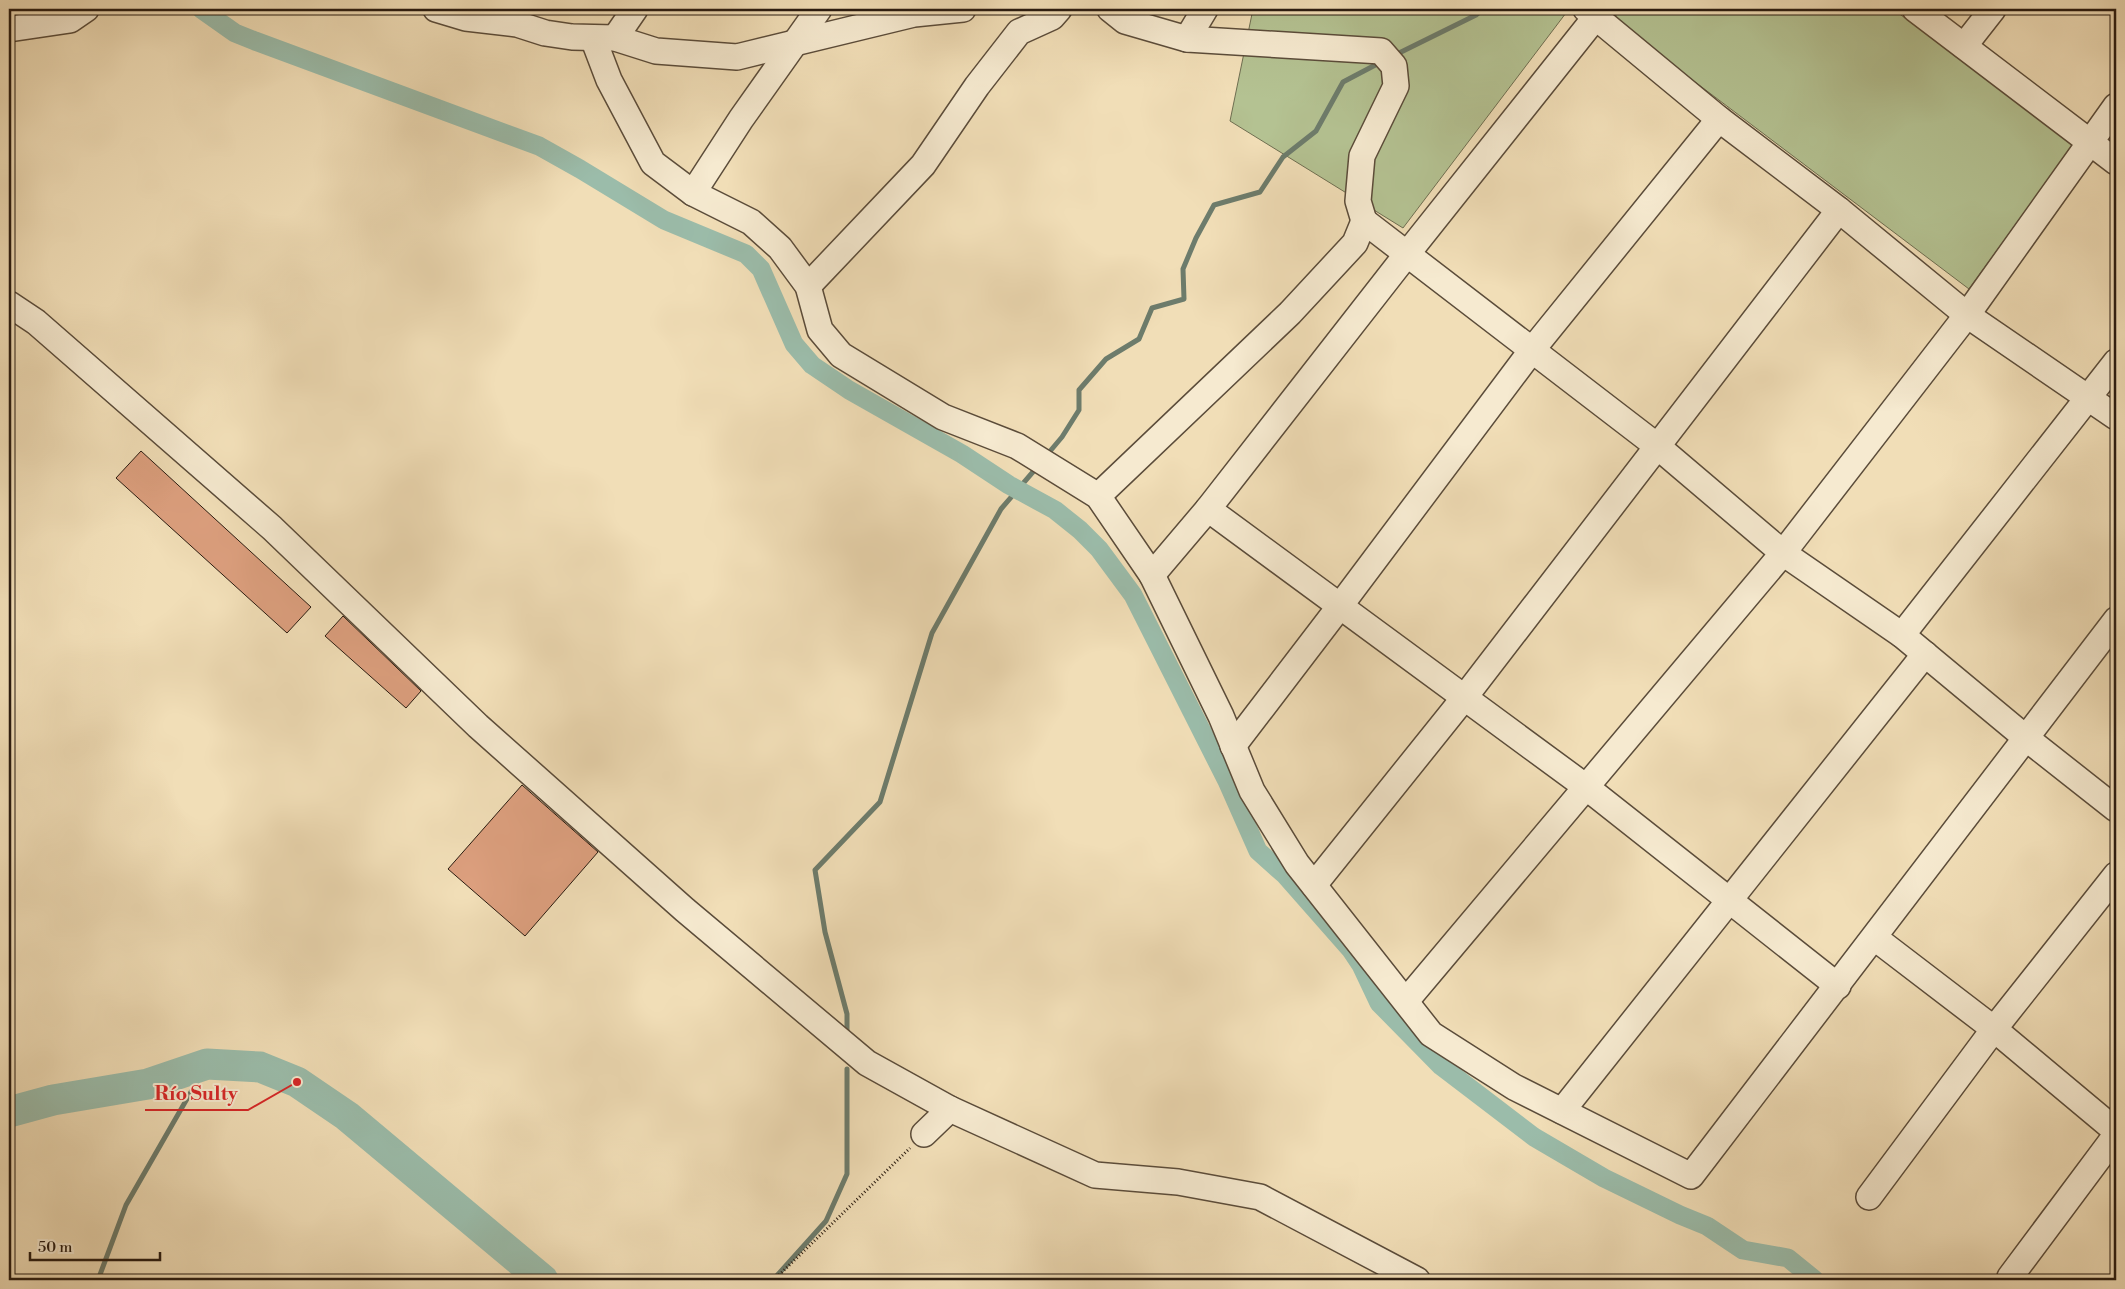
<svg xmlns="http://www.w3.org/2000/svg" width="2125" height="1289" font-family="'Libre Bodoni',serif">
<rect width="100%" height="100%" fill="#f1deb7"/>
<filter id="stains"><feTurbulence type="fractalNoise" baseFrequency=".004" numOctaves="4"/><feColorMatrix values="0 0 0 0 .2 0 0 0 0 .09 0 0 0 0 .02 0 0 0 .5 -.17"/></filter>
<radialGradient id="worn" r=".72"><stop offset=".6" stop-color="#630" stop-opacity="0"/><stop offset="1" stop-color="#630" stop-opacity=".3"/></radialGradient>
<g fill="#b4c292" stroke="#6e6e51">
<polygon points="1253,9 1569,9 1403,228 1230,121"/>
<polygon points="1620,9 1893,9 2073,145 1969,289 1613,20"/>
</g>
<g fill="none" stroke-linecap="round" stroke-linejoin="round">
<g stroke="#6d7c6c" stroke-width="5">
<polyline points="1395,55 1476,15 1483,9"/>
<polyline points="1046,456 1062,437 1079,410 1079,390 1106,359 1139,339 1152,308 1184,299 1183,269 1196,238 1214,205 1260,192 1283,157 1316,131 1343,82 1381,62"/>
<polyline points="847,1036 847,1014 825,932 815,870 880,802 932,633 1001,509 1038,466"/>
<polyline points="98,1280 126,1205 207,1064"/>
<polyline points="773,1280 826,1221 847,1174 847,1069"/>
</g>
<polyline stroke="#9bbcaa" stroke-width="19" points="201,9 235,33 255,41 539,146 580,169 664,220 746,254 761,269 794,344 812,365 849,390 962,454 1009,485 1055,510 1080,530 1099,549 1133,595 1227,781 1258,851 1285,875 1351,950 1361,965 1379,1003 1441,1066 1534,1137 1604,1178 1680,1215 1707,1226 1743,1250 1788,1258 1815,1280"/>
<polyline stroke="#9bbcaa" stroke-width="31" points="9,1112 53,1100 148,1084 207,1064 260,1067 297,1082 347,1116 543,1280"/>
</g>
<g fill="#dc9f7e" stroke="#291b10">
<polygon points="141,451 311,607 287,633 116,478"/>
<polygon points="343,616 421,691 406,708 325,636"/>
<polygon points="522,785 598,852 525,936 448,869"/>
</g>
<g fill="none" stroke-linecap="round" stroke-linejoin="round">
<defs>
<g id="minor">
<polyline points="436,9 466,18 517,24 545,33 572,37 615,38 656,51 737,57 914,14 963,9"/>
<polyline points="1110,9 1125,21 1187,39 1381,51 1394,66 1396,86 1362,156 1358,201 1364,221"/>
<polyline points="1586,9 1719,119 1839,210 1967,315 2116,417"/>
<polyline points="1915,9 2116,162"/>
<polyline points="9,29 70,20 86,9"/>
<polyline points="593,38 609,80 653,163 693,193 751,222 780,248 808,286 820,330 841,355 943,417 1017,446 1098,496 1152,575 1221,716 1252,791 1297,864 1431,1034 1514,1087 1691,1176 2116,620"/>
<polyline points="615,38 635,9"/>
<polyline points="1187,39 1205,9"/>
<polyline points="1964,46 1993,9"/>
<polyline points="693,193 741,119 819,9"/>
<polyline points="808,286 923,165 977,86 1019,32 1052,17 1059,9"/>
<polyline points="9,304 36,322 272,528 478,726 685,910 867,1063 950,1109 1095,1175 1178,1182 1260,1197 1417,1280"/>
<polyline points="1098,496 1290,313 1355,243 1364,221 1657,446 1783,553 1902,635 2026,738 2116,809"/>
<polyline points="1208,509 1586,787 1838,986"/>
<polyline points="1152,575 1208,509 1407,254 1602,9"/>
<polyline points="1902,635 2116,362"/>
<polyline points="1233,746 1340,606 1532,350 1719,119"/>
<polyline points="1314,885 1464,698 1839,210"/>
<polyline points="1875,938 1994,1029 2116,1131"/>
<polyline points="1406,1001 1783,553 1967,315 2116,106"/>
<polyline points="1562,1111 1925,654"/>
<polyline points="924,1134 950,1109"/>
<polyline points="1869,1197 1994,1029 2116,875"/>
<polyline points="2010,1277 2116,1135"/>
</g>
</defs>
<use href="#minor" stroke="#5b4c3a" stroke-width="28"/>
<polyline stroke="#291b10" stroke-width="3" stroke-dasharray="1 2.5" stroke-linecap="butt" points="774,1280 910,1148"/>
<use href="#minor" stroke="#f6ead0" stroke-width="25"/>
</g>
<path fill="none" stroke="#d62828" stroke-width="2" d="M297 1082L248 1110H145"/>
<circle fill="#d62828" stroke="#f6ead0" stroke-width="2" cx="297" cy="1082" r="5"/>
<g font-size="20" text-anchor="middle" font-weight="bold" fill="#d62828" stroke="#f6ead0" stroke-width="4" stroke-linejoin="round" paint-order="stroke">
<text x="196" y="1100">Río Sulty</text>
</g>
<rect width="2125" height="1289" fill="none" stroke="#f1deb7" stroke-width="30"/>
<rect x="10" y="10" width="2105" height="1269" fill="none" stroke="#291b10" stroke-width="2.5"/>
<rect x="15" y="15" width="2095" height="1259" fill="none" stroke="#291b10"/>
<path d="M30 1252v8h130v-8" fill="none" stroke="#291b10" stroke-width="2.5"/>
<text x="38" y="1252" font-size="15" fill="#291b10" stroke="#f6ead0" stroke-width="4" paint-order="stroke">50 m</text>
<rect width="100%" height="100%" filter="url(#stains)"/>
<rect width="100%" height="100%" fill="url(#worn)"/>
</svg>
